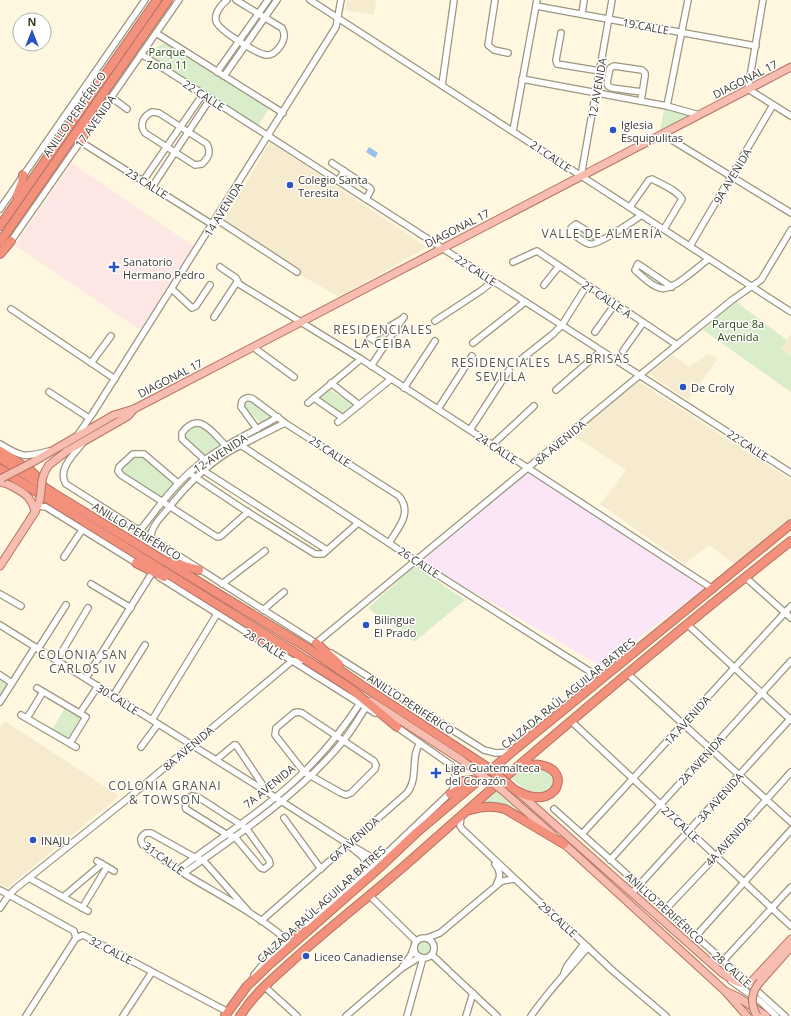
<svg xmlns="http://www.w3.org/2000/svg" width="791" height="1016" font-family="'Open Sans',sans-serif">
<rect width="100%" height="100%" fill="#fff7e0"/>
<g fill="#f6ebce">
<polygon points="347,0 376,0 374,15 345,10"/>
<polygon points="270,142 427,247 339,297 220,228"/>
<polygon points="791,334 791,356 781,349"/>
<polygon points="708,354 718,358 688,400 649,374 673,355 689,367"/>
<polygon points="639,382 791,480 791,519 736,565 709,545 685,564 600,504 626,470 571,434"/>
<polygon points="5,721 119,796 7,888 0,884 0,727"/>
</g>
<polygon fill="#fae6f6" points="530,471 705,588 601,666 421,561"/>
<polygon fill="#fde7e4" points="72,163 193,246 140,330 15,245"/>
<g fill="#daedca">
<polygon points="165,43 269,108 259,125 253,123 151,61 155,48"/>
<polygon points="665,105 696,113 660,131"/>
<polygon points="576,227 597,240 591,242 574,231"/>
<polygon points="639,267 666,286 661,287 638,271"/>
<polygon points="735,301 787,340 781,349 791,356 791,392 703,330"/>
<polygon points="399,322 383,346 372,339"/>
<polygon points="329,389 354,405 343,414 318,398"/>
<polygon points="251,400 277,417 262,425 243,405"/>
<polygon points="197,421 221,444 204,456 182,434"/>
<polygon points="135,456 142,456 174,483 161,497 123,473 122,468"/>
<polygon points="415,566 465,600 414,642 368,608"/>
<polygon points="0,679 8,684 0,696"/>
<polygon points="65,708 82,718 69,740 52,730"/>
<path d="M 536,767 C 548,769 558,774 552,788 C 533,798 524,789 510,777 L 518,769 Z"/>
<polygon points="498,789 550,833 513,808 501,804 477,806"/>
<circle cx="424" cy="948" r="9"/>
</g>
<polygon fill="#98c0ea" points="369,147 378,153 375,158 366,152"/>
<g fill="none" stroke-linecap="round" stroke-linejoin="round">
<defs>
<g id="minor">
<path d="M 227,0 C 222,4 214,13 216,21 C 218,30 256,53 266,55 C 275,56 285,43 284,34 C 284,32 283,30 282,28 L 236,0"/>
<polyline points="310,0 791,312"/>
<polyline points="495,0 488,45 494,50 508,53"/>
<polyline points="763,0 748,89 791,116"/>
<polyline points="536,6 756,46"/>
<polyline points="582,14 584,0"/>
<polyline points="156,33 283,113"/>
<polyline points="561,33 556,60 557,64 600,71"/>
<polyline points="141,54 791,473"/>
<polyline points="217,72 268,0"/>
<polyline points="224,76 277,0"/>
<polyline points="522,79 667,106 699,115"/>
<polyline points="442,85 454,0"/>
<polyline points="111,97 127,109"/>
<polyline points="641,101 645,76 645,73 642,70 614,66 610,68 607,83 608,86 612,88 642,92"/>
<polyline points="667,106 688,0"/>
<path d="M 152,112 L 159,113 L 207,144 C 211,153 209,157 202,164 L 195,165 L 145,133 C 139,125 143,116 152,112 Z"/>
<polyline points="513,131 537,0"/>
<polyline points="662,134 791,213"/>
<polyline points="81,142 213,225"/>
<polyline points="332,163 370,188 371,190 366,199"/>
<polyline points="581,176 612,0"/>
<polyline points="143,181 203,94"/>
<polyline points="338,181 344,171"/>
<polyline points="152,187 210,99"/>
<path d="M 630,207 L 649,180 L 652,179 C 661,184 677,190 682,199 L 664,229"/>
<polyline points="0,209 145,0"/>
<polyline points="216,219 297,272"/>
<path d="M 601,240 L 576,224 L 571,228 L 570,232 C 576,236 583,242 589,244 C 596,247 634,220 642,215"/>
<polyline points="9,244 179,0"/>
<polyline points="690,246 773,105"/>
<polyline points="513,262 537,251 677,345"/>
<polyline points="220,267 236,278 239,284 361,359 713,589"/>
<polyline points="544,285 559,266"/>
<path d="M 672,287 L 638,264 L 635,270 L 637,272 C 644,278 651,286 660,288 C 673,292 698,266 709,259"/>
<polyline points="172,289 192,308 196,306 210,285"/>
<polyline points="11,309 115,379"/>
<polyline points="214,317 237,282"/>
<polyline points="435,321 482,290 493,281"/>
<polyline points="595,332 615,304"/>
<polyline points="473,343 525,302"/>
<polyline points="253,347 294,377"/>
<polyline points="384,347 370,338 402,319"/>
<polyline points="623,351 643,323"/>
<polyline points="519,361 553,334 562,325 587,285"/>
<polyline points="91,363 111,336"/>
<polyline points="371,366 404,317"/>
<polyline points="331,383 359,405"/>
<polyline points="404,388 435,341"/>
<polyline points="556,390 601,351"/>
<polyline points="49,392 89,418"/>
<polyline points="314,398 343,418"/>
<polyline points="308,403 361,359"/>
<polyline points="438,409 472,356"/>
<polyline points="338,422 391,379"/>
<path d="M 257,429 L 241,407 L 242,401 C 246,397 249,397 253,399 L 285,423 L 399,496 C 413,513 398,528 389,543"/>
<polyline points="470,430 509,370"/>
<polyline points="77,436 93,413 336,27 341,0"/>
<polyline points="237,440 242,446 416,561 589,671 591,675 591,688"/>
<path d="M 0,444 C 21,457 25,458 49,451"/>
<path d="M 82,444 C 73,455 57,470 66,484 L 319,645"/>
<polyline points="492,445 534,406"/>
<path d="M 205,460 L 182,439 L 182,433 C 199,410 212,432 226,446"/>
<polyline points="201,469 327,550"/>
<polyline points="189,473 246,511 315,554 323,554 358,523"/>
<polyline points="178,483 144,454 133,454 119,467 118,471 121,475 217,537 221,536 248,512"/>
<polyline points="38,506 46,507 138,564"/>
<path d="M 136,529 L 142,528 C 159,506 175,484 197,466 C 221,446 251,433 278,417"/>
<path d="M 151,539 C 150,528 160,518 167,510 C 185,487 205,466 230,451 C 248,441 267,432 285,423"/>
<polyline points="64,557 82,530"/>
<polyline points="159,577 375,713"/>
<polyline points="745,577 791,618"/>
<polyline points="91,584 131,608"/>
<polyline points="222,584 265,551"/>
<polyline points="0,594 21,606"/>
<polyline points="263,610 284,592"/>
<path d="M 0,625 L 267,792 L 348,844 C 358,856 368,854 366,873"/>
<polyline points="688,625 791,720"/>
<polyline points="316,643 640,375 732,300 761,280 791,230"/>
<polyline points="38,649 66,605"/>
<polyline points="331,653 484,750 496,753 512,752"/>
<polyline points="57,660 88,608"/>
<polyline points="628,674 791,822"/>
<polyline points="0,675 12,683"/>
<polyline points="86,678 152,573"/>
<polyline points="37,688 86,717 70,743"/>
<polyline points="113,696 145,645"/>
<polyline points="0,702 35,647"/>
<polygon points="298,712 302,713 374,761 376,765 375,769 351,793 346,795 341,793 304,772 275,735 276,728 294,713"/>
<polyline points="80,713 98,686"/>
<polyline points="21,715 76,747"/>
<polyline points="27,718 43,692"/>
<polyline points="152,720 217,614"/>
<polyline points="571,721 791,926"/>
<polyline points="141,747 158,724"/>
<polyline points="216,760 234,745 236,745 266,790"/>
<path d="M 192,796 L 198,797 L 246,828 L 269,860 L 270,864 L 264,869 L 261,868 L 235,837 L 226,834 L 186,809 C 184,804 187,798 192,796 Z"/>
<polyline points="554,809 785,1016"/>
<polyline points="461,816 460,826 462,829 613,971 666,1016"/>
<polyline points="284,818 321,869"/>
<polyline points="582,834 791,606"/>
<polyline points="352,846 378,861"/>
<polyline points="610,860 791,661"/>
<polyline points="97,861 114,871"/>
<path d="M 495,864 C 500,870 501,877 497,883"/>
<path d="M 178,870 C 220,838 266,809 304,772 C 325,751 344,728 360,703"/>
<path d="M 184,873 C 238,835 302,792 344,740 C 352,730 359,718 366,707"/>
<polyline points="29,878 88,911"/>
<polyline points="0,890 74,931 76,938"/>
<polyline points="632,893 791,718"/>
<polyline points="369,895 416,941"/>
<polyline points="63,897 102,864"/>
<polyline points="0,908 9,895 15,889 126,800 292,661 306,660"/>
<polyline points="82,908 107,867"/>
<polyline points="665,910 716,856 791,772"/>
<path d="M 248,911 L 203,860 L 194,857 L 151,833 L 146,833 C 141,836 139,840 143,845 C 154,853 166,862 178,870 C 215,893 254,912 287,940"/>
<path d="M 261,921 L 407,793 C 419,778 410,757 420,743"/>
<polyline points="695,937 791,830"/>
<circle cx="424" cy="948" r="10"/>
<polyline points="76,938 83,935 228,1012"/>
<polyline points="427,938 440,933 502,881 514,879"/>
<polyline points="432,955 448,970"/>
<polyline points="723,961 791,887"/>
<polyline points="403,966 411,955 414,947"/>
<polyline points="451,973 497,1016"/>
<polyline points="564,973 567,966 584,944"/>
<path d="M 254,975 L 267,959 L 287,940 L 366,873 L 452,791 C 457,781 457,773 451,765 L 394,725"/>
<polyline points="731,981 761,1002 776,1016"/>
<polyline points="264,986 297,1016"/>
<polyline points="26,1016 76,938"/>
<polyline points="123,1016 152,972"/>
<polyline points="346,1016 402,968 420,957"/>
<polyline points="407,1016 423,958"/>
<polyline points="466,1016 473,993"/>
<path d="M 531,1016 C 548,991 569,970 588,947"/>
</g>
<g id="major">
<polyline points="33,462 114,415 134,409 791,67"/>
<polyline points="49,465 67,451 128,416 134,409"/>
<path d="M 0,482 C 7,483 27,493 30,500 C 33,503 34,508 35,512"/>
<polyline points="0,566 35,512 39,503"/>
<polyline points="371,701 460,759 479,773"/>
<polyline points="502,790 553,835"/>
<path d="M 518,792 L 722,973 C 732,979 743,989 753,980 L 791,939"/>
<polyline points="561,841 725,991 738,997 766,1016"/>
<polyline points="760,982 791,947"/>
<polyline points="726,992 747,1016"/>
</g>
<g id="highway">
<polyline points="81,142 90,116"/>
<polyline points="17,195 22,183 23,175"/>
<polyline points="0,226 157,0"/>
<polyline points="0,242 168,0"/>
<polyline points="0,254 11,241"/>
<polyline points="0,451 30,470 41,481"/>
<polyline points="0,458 53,493 309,649 363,686 487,767"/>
<polyline points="0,469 308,661 350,688 397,727"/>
<polyline points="171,562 199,570"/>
<polyline points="136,563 164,577"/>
<polyline points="252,628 262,642"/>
<polyline points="316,643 339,664"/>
<polyline points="456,782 472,780"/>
<path d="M 507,783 C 510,786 514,790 519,792 C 563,815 578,754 519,766"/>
<polyline points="450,794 468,785"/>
<path d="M 470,810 C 482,806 492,805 505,809 L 564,844"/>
<polyline points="292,936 304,930"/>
<polyline points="225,1016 247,986 270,964 379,868 416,833 512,752 791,524"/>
<path d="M 240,1016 C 255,993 270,981 290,963 C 326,930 365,900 402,868 C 440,835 478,800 517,767 C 607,690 698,614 791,541"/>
</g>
</defs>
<use href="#minor" stroke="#9c9580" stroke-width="8"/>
<use href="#major" stroke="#b47363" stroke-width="9"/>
<use href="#highway" stroke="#b47363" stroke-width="10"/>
<use href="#minor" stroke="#fff" stroke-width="5.5"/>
<use href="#major" stroke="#f8bdb1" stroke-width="7"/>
<use href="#highway" stroke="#f4917d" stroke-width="8"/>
<defs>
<g id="major-bridge">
<polyline points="2,478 33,462"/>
<path d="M 39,503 C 43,488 39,478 49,465"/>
<polyline points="479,773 502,790"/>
<path d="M 757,1016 C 750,1004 751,992 760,982"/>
</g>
<polyline id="highway-bridge" points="487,767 507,783"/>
</defs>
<use href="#major-bridge" stroke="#b47363" stroke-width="9" stroke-linecap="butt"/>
<use href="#highway-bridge" stroke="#b47363" stroke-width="10" stroke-linecap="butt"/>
<use href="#major-bridge" stroke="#f8bdb1" stroke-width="7"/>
<use href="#highway-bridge" stroke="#f4917d" stroke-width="8"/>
</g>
<g fill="#2954c2" stroke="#fff" stroke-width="1.5">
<circle cx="613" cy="130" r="4"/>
<circle cx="290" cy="185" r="4"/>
<path d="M112 261h4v4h4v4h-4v4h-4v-4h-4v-4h4z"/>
<circle cx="683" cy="387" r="4"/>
<circle cx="366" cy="625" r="4"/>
<path d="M434 767h4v4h4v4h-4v4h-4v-4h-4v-4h4z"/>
<circle cx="33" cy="840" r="4"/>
<circle cx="306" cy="956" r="4"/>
</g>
<g text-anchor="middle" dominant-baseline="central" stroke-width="3" stroke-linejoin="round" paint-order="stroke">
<g font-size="11" fill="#3e3b32" stroke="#fff">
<text transform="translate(646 26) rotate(10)">19 CALLE</text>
<text transform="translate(745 79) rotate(-27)">DIAGONAL 17</text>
<text transform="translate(597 88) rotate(-80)">12 AVENIDA</text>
<text transform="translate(204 95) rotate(33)">22 CALLE</text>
<text transform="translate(74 114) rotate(-55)">ANILLO PERIFÉRICO</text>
<text transform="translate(95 121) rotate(-55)">17 AVENIDA</text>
<text transform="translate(551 156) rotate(34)">21 CALLE</text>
<text transform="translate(732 176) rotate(-59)">9A AVENIDA</text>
<text transform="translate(147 183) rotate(32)">23 CALLE</text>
<text transform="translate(223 209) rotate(-58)">14 AVENIDA</text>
<text transform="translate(457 228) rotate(-27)">DIAGONAL 17</text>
<text transform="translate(476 270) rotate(33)">22 CALLE</text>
<text transform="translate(607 299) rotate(34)">21 CALLE A</text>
<text transform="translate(170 378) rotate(-27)">DIAGONAL 17</text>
<text transform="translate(560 442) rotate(-40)">8A AVENIDA</text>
<text transform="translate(748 445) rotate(33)">22 CALLE</text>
<text transform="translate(497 448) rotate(33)">24 CALLE</text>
<text transform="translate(330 451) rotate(33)">25 CALLE</text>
<text transform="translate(220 453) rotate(-33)">12 AVENIDA</text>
<text transform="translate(137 531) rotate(31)">ANILLO PERIFÉRICO</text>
<text transform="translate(419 562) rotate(33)">26 CALLE</text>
<text transform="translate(265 644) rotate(32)">28 CALLE</text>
<text transform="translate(568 693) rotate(-39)">CALZADA RAÚL AGUILAR BATRES</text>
<text transform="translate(118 699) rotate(32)">30 CALLE</text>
<text transform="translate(411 704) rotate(33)">ANILLO PERIFÉRICO</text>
<text transform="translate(687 720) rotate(-48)">1A AVENIDA</text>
<text transform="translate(188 748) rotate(-40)">8A AVENIDA</text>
<text transform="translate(701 760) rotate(-48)">2A AVENIDA</text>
<text transform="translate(269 786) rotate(-39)">7A AVENIDA</text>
<text transform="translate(720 797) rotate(-48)">3A AVENIDA</text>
<text transform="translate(681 824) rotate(43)">27 CALLE</text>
<text transform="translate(354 839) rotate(-41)">6A AVENIDA</text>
<text transform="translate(728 841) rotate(-48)">4A AVENIDA</text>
<text transform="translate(164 858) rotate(36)">31 CALLE</text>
<text transform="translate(321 904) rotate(-42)">CALZADA RAÚL AGUILAR BATRES</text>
<text transform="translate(665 908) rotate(42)">ANILLO PERIFÉRICO</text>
<text transform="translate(558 919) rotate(42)">29 CALLE</text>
<text transform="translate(111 950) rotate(28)">32 CALLE</text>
<text transform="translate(732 969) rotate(42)">28 CALLE</text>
</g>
<g font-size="11" fill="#2d4410" stroke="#fff">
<text x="167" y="51">Parque<tspan x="167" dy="13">Zona 11</tspan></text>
<text x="738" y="323">Parque 8a<tspan x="738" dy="13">Avenida</tspan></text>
</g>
<g font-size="11" fill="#3e3b32" stroke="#fff" text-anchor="start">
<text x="621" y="124">Iglesia<tspan x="621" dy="13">Esquipulitas</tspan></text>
<text x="298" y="179">Colegio Santa<tspan x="298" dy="13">Teresita</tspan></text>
<text x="123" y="261">Sanatorio<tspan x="123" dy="13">Hermano Pedro</tspan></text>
<text x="691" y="387">De Croly</text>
<text x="374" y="619">Bilingue<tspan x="374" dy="13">El Prado</tspan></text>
<text x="445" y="767">Liga Guatemalteca<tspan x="445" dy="13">del Corazón</tspan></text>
<text x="41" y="840">INAJU</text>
<text x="314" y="956">Liceo Canadiense</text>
</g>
<g font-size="12" letter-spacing="1" fill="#5a5441" stroke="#fff">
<text x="602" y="233">VALLE DE ALMERÍA</text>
<text x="383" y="329">RESIDENCIALES<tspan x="383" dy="14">LA CEIBA</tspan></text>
<text x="594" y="358">LAS BRISAS</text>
<text x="501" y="362">RESIDENCIALES<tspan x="501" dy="14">SEVILLA</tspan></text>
<text x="83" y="654">COLONIA SAN<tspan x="83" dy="14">CARLOS IV</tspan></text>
<text x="165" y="785">COLONIA GRANAI<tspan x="165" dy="14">&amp; TOWSON</tspan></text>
</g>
</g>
<g transform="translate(32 32)"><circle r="19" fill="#ffffff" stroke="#b2b1ad"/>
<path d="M0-3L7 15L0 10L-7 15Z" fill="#2954c2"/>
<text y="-6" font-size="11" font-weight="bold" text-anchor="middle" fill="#3e3b32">N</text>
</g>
</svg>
